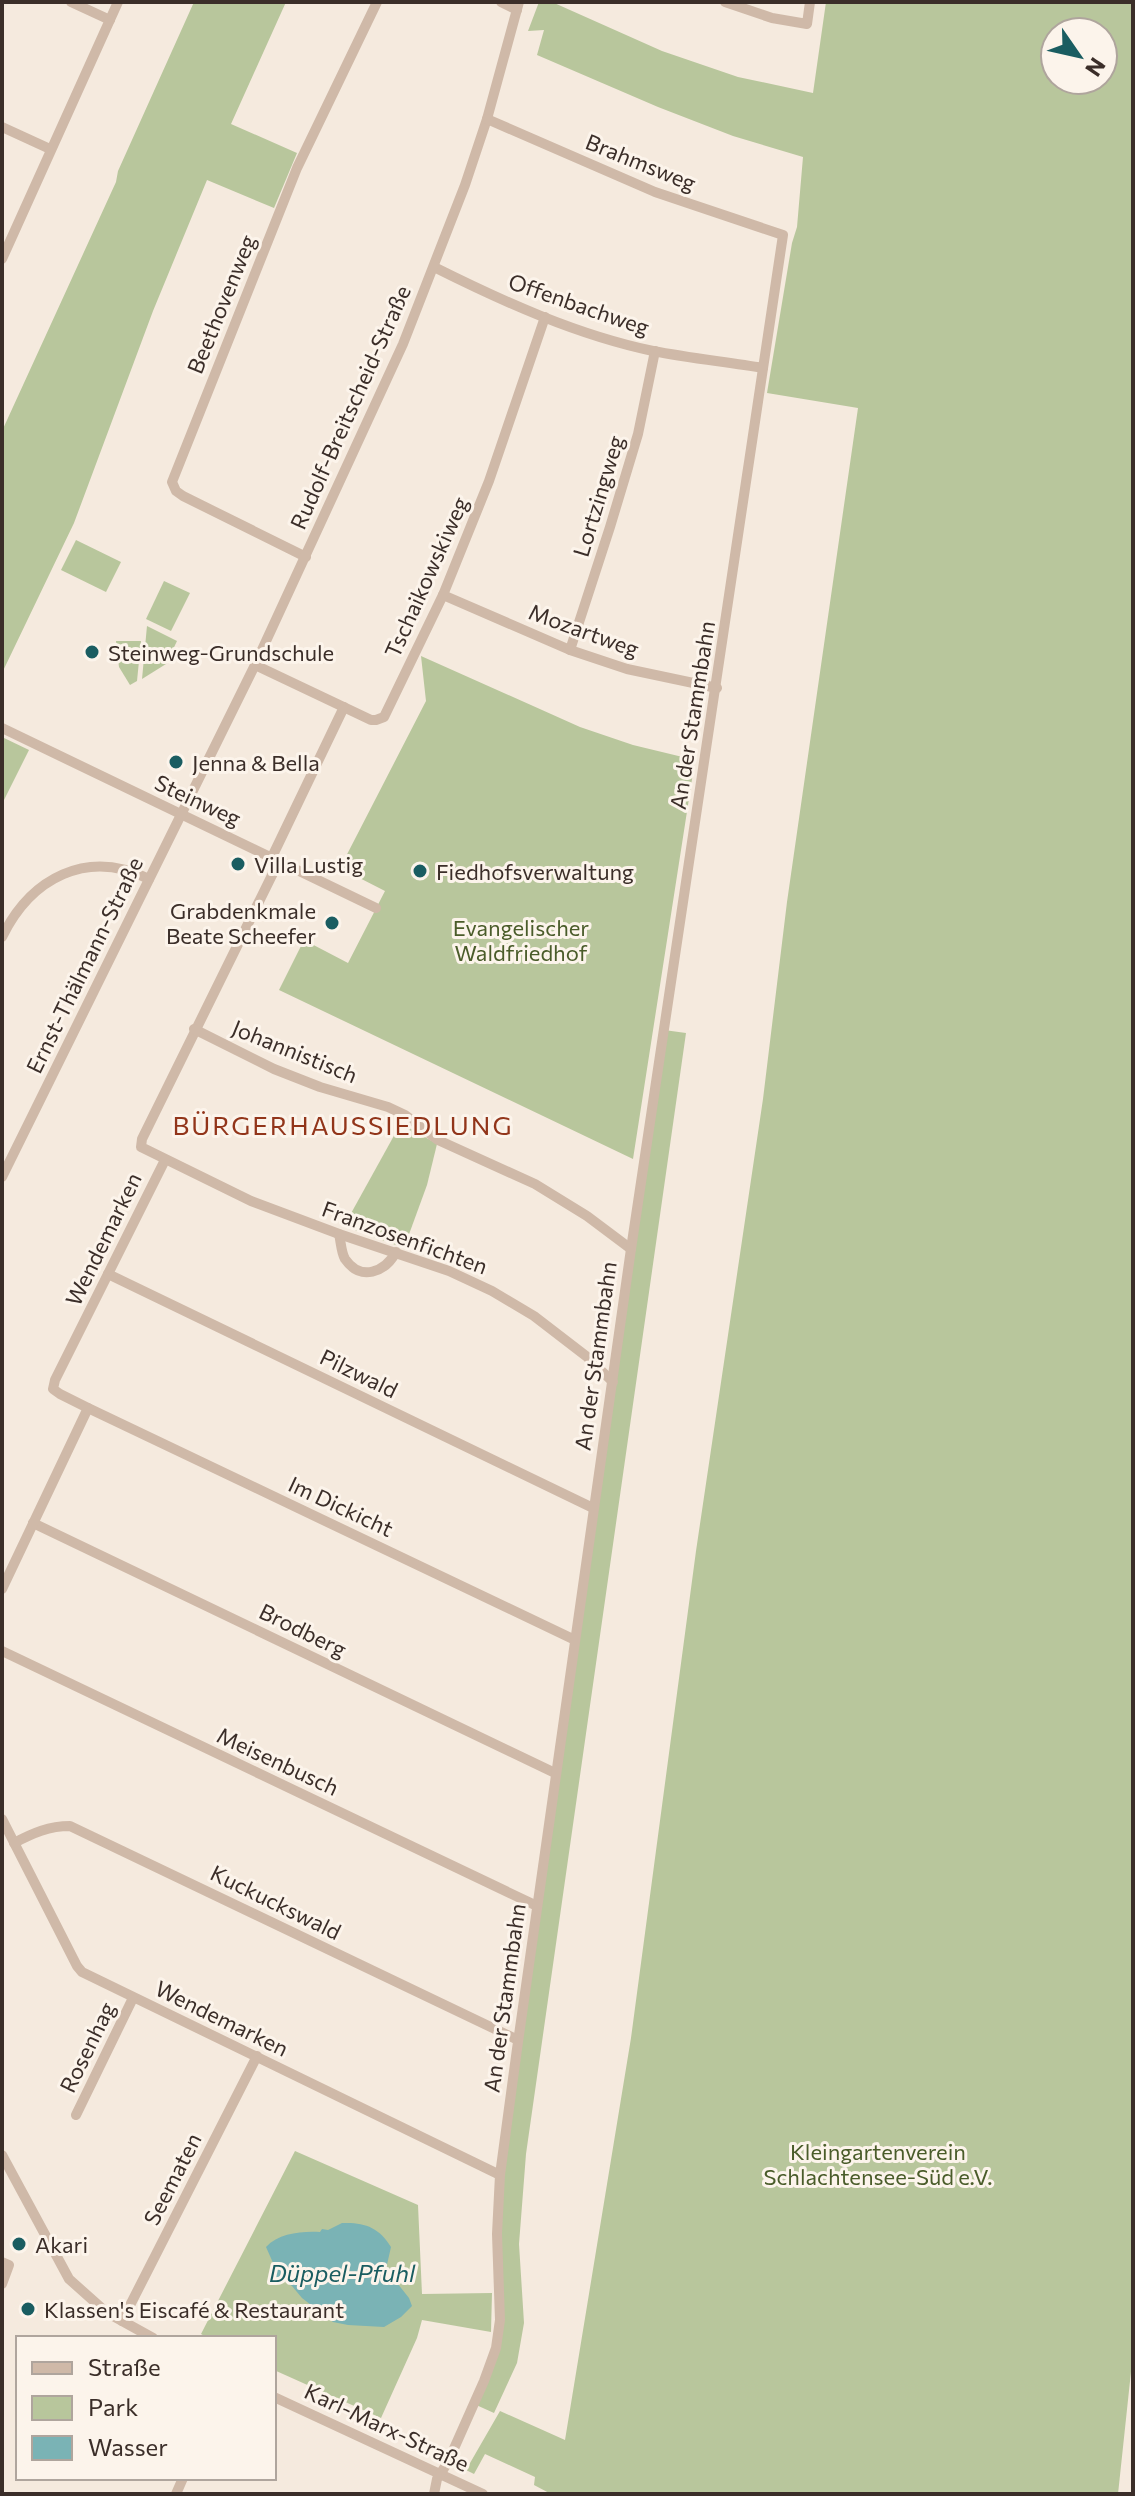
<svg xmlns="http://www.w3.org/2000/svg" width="1135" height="2496" font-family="Commissioner,sans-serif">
<rect width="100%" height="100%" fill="#f5eade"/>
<g fill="#b8c69c" fill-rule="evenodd">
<polygon points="194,2 286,2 231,124 297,153 274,208 207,180 153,311 74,523 2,673 2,431 116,182 118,171"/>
<path d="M 539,2 L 552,2 L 662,51 L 738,77 L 813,93 L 826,2 L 1133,2 L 1133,2353 L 1118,2494 L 551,2494 L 534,2485 L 535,2477 L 485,2454 L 474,2474 L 466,2470 L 500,2411 L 565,2440 L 631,2038 L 696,1551 L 763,1099 L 787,902 L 858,408 L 767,393 L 792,243 L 797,227 L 803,157 L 733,136 L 658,107 L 537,55 L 544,30 L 528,31 ZM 1055,32 L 1103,32 L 1103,80 L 1055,80 Z"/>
<polygon points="76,540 121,562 106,592 61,570"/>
<polygon points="164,581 190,593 171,631 146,619"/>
<polygon points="147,626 177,641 166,664 142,679"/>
<polygon points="116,641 141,641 137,681 130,685 119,667"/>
<polygon points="421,656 580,727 633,745 695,760 633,1159 279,990 304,940 348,963 385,891 340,868 426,701"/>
<polygon points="2,737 29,750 2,804"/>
<polygon points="664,1030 686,1033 526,2154 519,2244 524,2323 517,2363 494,2413 474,2404 496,2348 497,2216"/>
<polygon points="401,1123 437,1144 427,1185 404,1248 344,1226"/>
<polygon points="295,2151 418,2205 422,2294 492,2293 491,2332 422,2320 417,2338 381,2418 274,2370 274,2338 208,2338 201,2334"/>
</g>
<path fill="#7ab3b5" d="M 342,2223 C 364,2222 379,2227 391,2247 L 386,2269 L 409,2298 L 412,2306 L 401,2317 L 384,2327 L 348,2325 L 333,2322 L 302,2298 L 292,2286 L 285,2281 L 275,2280 L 274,2265 L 266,2247 C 279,2233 302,2231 320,2232 L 322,2229 L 328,2230 Z"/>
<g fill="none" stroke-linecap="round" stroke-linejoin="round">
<g stroke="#cfb9a8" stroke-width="10">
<polyline points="71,2 110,20"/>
<polyline points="501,2 517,10"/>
<polyline points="725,2 772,18 807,24 810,2"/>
<polyline points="2,127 50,149"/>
<polyline points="2,259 118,2"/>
<path d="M 434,267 C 504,302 577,335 653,351 C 689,358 727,362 763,368"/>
<polyline points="306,557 183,496 176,491 172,482 297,168 377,2"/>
<polyline points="443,595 570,650 627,669 717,688"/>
<polyline points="570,650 610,527 638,434 655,351"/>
<polyline points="255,665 371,720 376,720 384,717 443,595 489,481 545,317"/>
<polyline points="2,728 376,908"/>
<polyline points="272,857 344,707"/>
<polyline points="279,861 142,1139 141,1147 251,1201 339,1234 449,1271 492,1291 534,1316 586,1356 613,1382"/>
<path d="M 2,937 C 31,878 87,848 149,879"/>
<polyline points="194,1029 274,1069 320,1087 388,1107 405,1115 438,1140 535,1184 587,1216 631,1249"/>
<polyline points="165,1160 55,1380 53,1389 60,1394 88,1408 575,1640"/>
<polyline points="2,1177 255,665 403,344 465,185 487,119 519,2"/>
<path d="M 339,1234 C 341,1242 341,1252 345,1259 C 361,1282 385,1272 396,1252"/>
<polyline points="108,1274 593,1508"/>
<polyline points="33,1523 555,1773"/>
<polyline points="2,1589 88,1408"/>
<polyline points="2,1651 537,1906"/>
<polyline points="2,1819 77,1966 82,1972 500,2175"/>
<path d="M 14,1843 C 33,1833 49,1826 70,1826 L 518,2040"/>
<polyline points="76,2115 133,1998"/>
<polyline points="2,2155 69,2279 106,2312 153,2338"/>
<polyline points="2,2262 9,2265 2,2284"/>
<polyline points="122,2321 257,2056"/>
<polyline points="274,2397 483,2494"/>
<polyline points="176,2494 183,2478"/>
<polyline points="434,2494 437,2479 448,2462 484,2381 496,2348 500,2320 497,2234 500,2175 517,2049 631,1249 783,235 655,192 487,119"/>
</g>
</g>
<g fill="#1a5d61" stroke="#fcf4eb" stroke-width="3">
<circle cx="92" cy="652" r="8"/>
<circle cx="176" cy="762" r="8"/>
<circle cx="238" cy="864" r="8"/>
<circle cx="420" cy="871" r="8"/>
<circle cx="332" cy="923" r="8"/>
<circle cx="19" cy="2244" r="8"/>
<circle cx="28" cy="2309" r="8"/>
</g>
<g text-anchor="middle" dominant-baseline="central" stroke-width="6" stroke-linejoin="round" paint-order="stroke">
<g font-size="22" fill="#3b2e29" stroke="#fcf4eb">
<text transform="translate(641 162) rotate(22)">Brahmsweg</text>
<text transform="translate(221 304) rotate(-68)">Beethovenweg</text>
<text transform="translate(579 304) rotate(19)">Offenbachweg</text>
<text transform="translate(350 407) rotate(-66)">Rudolf-Breitscheid-Straße</text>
<text transform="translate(598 496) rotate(-73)">Lortzingweg</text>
<text transform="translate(426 577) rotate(-66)">Tschaikowskiweg</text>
<text transform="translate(584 630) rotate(20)">Mozartweg</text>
<text transform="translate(692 715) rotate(-81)">An der Stammbahn</text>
<text transform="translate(198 800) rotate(25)">Steinweg</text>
<text transform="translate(84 965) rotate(-64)">Ernst-Thälmann-Straße</text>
<text transform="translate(295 1051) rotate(22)">Johannistisch</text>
<text transform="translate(405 1237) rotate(20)">Franzosenfichten</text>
<text transform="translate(103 1239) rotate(-64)">Wendemarken</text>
<text transform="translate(595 1356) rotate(-82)">An der Stammbahn</text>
<text transform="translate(359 1373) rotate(26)">Pilzwald</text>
<text transform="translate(341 1506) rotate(25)">Im Dickicht</text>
<text transform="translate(303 1630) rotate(26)">Brodberg</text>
<text transform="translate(278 1761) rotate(25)">Meisenbusch</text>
<text transform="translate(276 1902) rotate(26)">Kuckuckswald</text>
<text transform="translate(504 1998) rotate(-82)">An der Stammbahn</text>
<text transform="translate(222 2018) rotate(26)">Wendemarken</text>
<text transform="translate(87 2047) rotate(-64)">Rosenhag</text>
<text transform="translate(172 2179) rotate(-63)">Seematen</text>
<text transform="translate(387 2427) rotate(25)">Karl-Marx-Straße</text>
</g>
<g font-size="22" fill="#3b2e29" stroke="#fcf4eb" text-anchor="start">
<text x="108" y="652">Steinweg-Grundschule</text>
<text x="192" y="762">Jenna &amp; Bella</text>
<text x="254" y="864">Villa Lustig</text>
<text x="436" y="871">Fiedhofsverwaltung</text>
<text x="316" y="910" text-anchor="end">Grabdenkmale<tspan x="316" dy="25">Beate Scheefer</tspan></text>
<text x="35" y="2244">Akari</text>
<text x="44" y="2309">Klassen's Eiscafé &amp; Restaurant</text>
</g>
<g font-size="22" fill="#4a5c2a" stroke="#fcf4eb">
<text x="521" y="927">Evangelischer<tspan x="521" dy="25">Waldfriedhof</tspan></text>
<text x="878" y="2151">Kleingartenverein<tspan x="878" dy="25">Schlachtensee-Süd e.V.</tspan></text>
</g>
<g font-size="24" font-style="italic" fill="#1a5d61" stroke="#fcf4eb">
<text x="342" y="2272">Düppel-Pfuhl</text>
</g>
<g font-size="26" letter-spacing="2" fill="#92351a" stroke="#fcf4eb">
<text x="343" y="1124">BÜRGERHAUSSIEDLUNG</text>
</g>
</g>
<rect width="1135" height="2496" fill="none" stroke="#3b2e29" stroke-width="8"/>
<rect x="16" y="2336" width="260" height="144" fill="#fcf4eb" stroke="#afa59d" stroke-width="2"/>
<rect x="32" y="2362" width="40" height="12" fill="#cfb9a8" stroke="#afa59d" stroke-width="2"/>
<text x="88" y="2376" font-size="24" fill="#3b2e29">Straße</text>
<rect x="32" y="2396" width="40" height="24" fill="#b8c69c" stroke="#afa59d" stroke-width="2"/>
<text x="88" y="2416" font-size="24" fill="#3b2e29">Park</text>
<rect x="32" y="2436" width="40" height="24" fill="#7ab3b5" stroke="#afa59d" stroke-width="2"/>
<text x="88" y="2456" font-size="24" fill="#3b2e29">Wasser</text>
<g transform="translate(1079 56) rotate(124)"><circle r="38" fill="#fcf4eb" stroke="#afa59d" stroke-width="2"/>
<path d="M0-6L14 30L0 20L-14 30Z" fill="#1a5d61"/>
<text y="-12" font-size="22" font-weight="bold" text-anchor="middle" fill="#3b2e29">N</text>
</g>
</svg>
